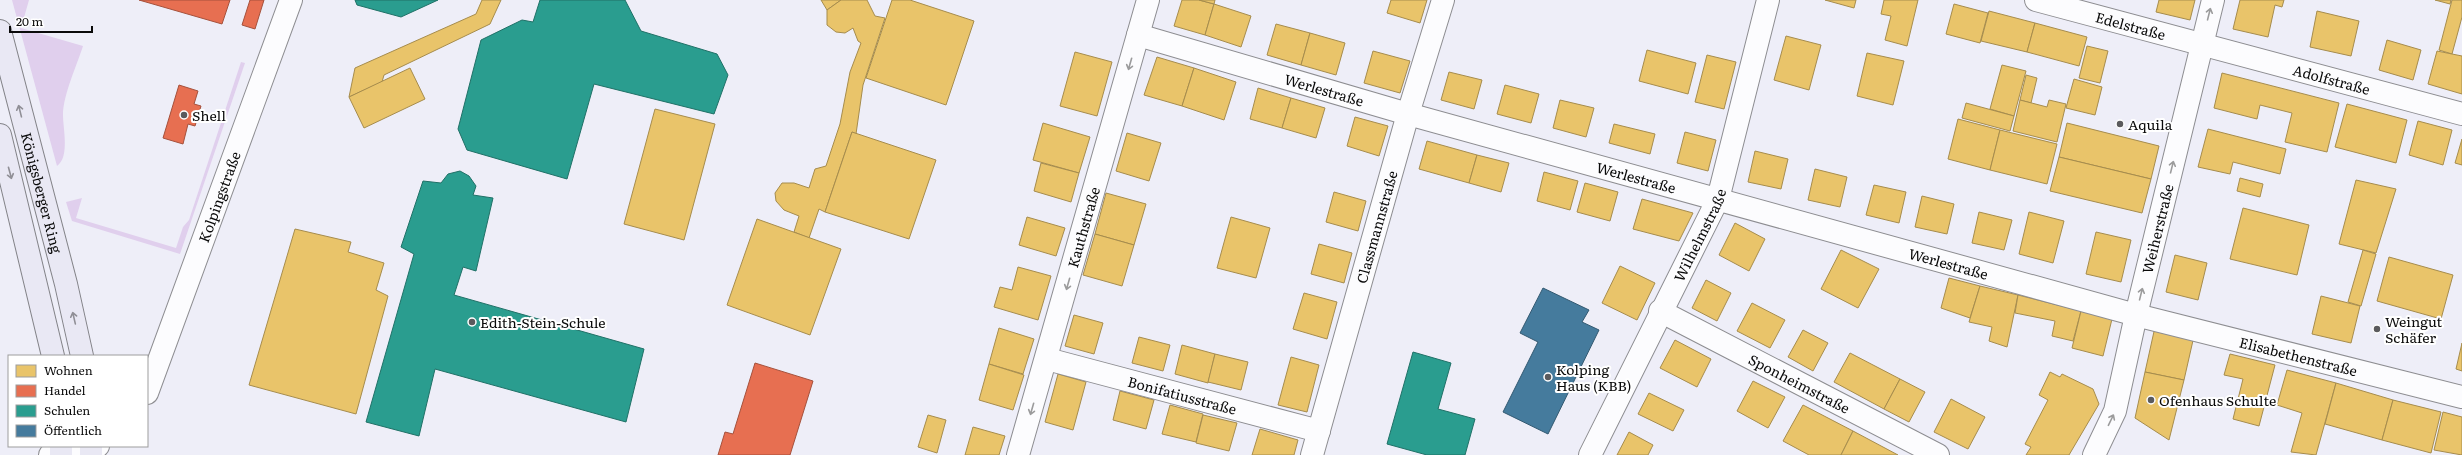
<svg xmlns="http://www.w3.org/2000/svg" width="2462" height="455" font-family="Literata,serif">
<rect width="100%" height="100%" fill="#eeeef8"/>
<g fill="#e0cfed">
<path d="M 12,0 L 29,0 L 21,28 L 83,46 C 77,65 63,95 63,115 C 63,129 70,157 57,166 Z"/>
<polygon points="241,62 245,63 180,254 72,221 66,202 82,198 76,218 176,248 183,227 189,220"/>
</g>
<g fill="#e9c46a" stroke="#a68c4d">
<polygon points="482,0 501,0 490,24 384,75 382,82 349,97 355,68 476,14"/>
<polygon points="821,0 841,0 827,10"/>
<polygon points="841,0 867,0 875,16 885,18 863,85 856,134 852,132 825,212 819,209 809,238 794,232 799,216 784,210 776,201 775,193 782,183 794,183 809,188 815,169 826,166 840,124 850,72 861,43 858,41 853,28 845,33 836,32 827,25 827,10"/>
<polygon points="892,0 910,0 974,21 946,105 866,78"/>
<polygon points="1182,0 1199,0 1214,4 1205,35 1174,26"/>
<polygon points="1199,0 1215,0 1214,4"/>
<polygon points="1391,0 1427,0 1420,23 1387,13"/>
<polygon points="1825,0 1856,0 1854,8"/>
<polygon points="1884,0 1918,0 1907,46 1885,40 1891,16 1881,14"/>
<polygon points="2159,0 2195,0 2190,20 2156,12"/>
<polygon points="2240,0 2284,0 2282,7 2275,5 2268,37 2233,29"/>
<polygon points="2435,0 2451,0 2450,4"/>
<polygon points="2452,0 2462,0 2462,17 2452,54 2439,50"/>
<polygon points="1214,4 1251,16 1241,47 1205,35"/>
<polygon points="1954,4 1988,13 1980,43 1946,34"/>
<polygon points="1989,11 2035,23 2027,52 1981,41"/>
<polygon points="2317,11 2359,21 2351,56 2310,47"/>
<polygon points="2035,23 2087,37 2079,66 2027,52"/>
<polygon points="1276,24 1310,33 1301,65 1267,55"/>
<polygon points="1310,33 1345,43 1336,75 1301,65"/>
<polygon points="1786,36 1821,45 1809,90 1774,80"/>
<polygon points="2387,40 2421,50 2413,80 2379,70"/>
<polygon points="2087,46 2108,51 2100,83 2079,78"/>
<polygon points="1647,50 1696,63 1688,94 1639,81"/>
<polygon points="1373,51 1410,61 1400,93 1364,83"/>
<polygon points="2437,51 2462,56 2462,94 2428,84"/>
<polygon points="1075,52 1112,62 1097,116 1060,106"/>
<polygon points="1867,53 1904,61 1893,105 1857,96"/>
<polygon points="1707,55 1736,62 1724,109 1695,102"/>
<polygon points="1157,57 1194,68 1182,106 1144,95"/>
<polygon points="2002,65 2026,71 2014,116 1990,109"/>
<polygon points="410,68 425,99 364,128 349,97"/>
<polygon points="1194,68 1236,82 1224,120 1182,106"/>
<polygon points="1449,72 1482,80 1474,109 1441,100"/>
<polygon points="2222,73 2339,103 2327,152 2285,142 2292,113 2260,105 2257,119 2214,108"/>
<polygon points="2026,75 2037,78 2031,103 2020,100"/>
<polygon points="2074,79 2102,87 2095,115 2066,108"/>
<polygon points="1505,85 1539,94 1531,123 1497,114"/>
<polygon points="1258,88 1291,98 1282,128 1250,119"/>
<polygon points="1291,98 1325,108 1316,138 1282,128"/>
<polygon points="1560,100 1594,108 1586,137 1553,128"/>
<polygon points="2020,100 2047,107 2049,100 2066,104 2057,142 2013,131"/>
<polygon points="1966,103 2014,116 2010,131 1962,118"/>
<polygon points="2347,104 2407,120 2396,163 2335,147"/>
<polygon points="655,109 715,124 684,240 624,224"/>
<polygon points="1355,117 1388,126 1379,156 1347,146"/>
<polygon points="1958,119 2000,130 1990,170 1948,159"/>
<polygon points="2418,121 2452,130 2443,165 2409,155"/>
<polygon points="1043,123 1090,137 1079,173 1033,160"/>
<polygon points="2067,123 2159,146 2151,179 2059,157"/>
<polygon points="1614,124 1655,134 1650,154 1609,143"/>
<polygon points="2208,129 2286,149 2280,174 2233,162 2230,174 2198,167"/>
<polygon points="2000,130 2057,144 2047,184 1990,170"/>
<polygon points="852,132 936,160 909,239 825,212"/>
<polygon points="1685,132 1716,140 1708,171 1677,163"/>
<polygon points="1127,133 1161,143 1149,181 1116,171"/>
<polygon points="2462,139 2462,165 2455,163"/>
<polygon points="1427,141 1477,155 1469,183 1419,169"/>
<polygon points="1755,151 1788,159 1781,189 1748,182"/>
<polygon points="1477,155 1509,163 1501,192 1469,183"/>
<polygon points="2059,157 2151,179 2142,213 2050,191"/>
<polygon points="1041,163 1079,173 1071,202 1034,191"/>
<polygon points="1815,169 1847,177 1840,207 1808,200"/>
<polygon points="1544,172 1578,181 1570,210 1537,201"/>
<polygon points="2240,178 2263,184 2260,197 2237,191"/>
<polygon points="2356,180 2396,189 2376,253 2339,244"/>
<polygon points="1585,183 1618,192 1610,221 1577,212"/>
<polygon points="1874,185 1906,192 1899,223 1866,215"/>
<polygon points="1334,192 1366,201 1358,231 1326,222"/>
<polygon points="1106,193 1146,204 1134,245 1095,234"/>
<polygon points="1922,196 1954,204 1947,234 1915,227"/>
<polygon points="1642,199 1693,213 1679,241 1633,229"/>
<polygon points="2243,208 2309,225 2297,275 2230,259"/>
<polygon points="1979,212 2012,220 2004,250 1972,243"/>
<polygon points="2029,212 2064,221 2053,263 2019,254"/>
<polygon points="1027,217 1065,228 1056,256 1019,245"/>
<polygon points="1231,217 1270,228 1256,278 1217,268"/>
<polygon points="757,219 841,249 810,335 727,305"/>
<polygon points="1735,223 1765,239 1749,271 1719,255"/>
<polygon points="295,229 351,242 348,252 384,263 376,290 388,296 356,414 249,385"/>
<polygon points="2096,232 2131,240 2121,282 2086,274"/>
<polygon points="1095,234 1134,245 1122,286 1083,275"/>
<polygon points="1319,244 1352,253 1344,283 1311,274"/>
<polygon points="1841,250 1879,269 1858,308 1821,289"/>
<polygon points="2363,250 2376,254 2361,306 2348,302"/>
<polygon points="2175,255 2207,263 2198,300 2166,292"/>
<polygon points="2389,257 2453,275 2441,319 2377,301"/>
<polygon points="1620,266 1655,283 1637,320 1602,303"/>
<polygon points="1018,267 1051,276 1038,320 994,307 1000,287 1012,290"/>
<polygon points="1949,278 1980,286 1970,318 1941,308"/>
<polygon points="1706,280 1731,293 1717,321 1692,308"/>
<polygon points="1980,286 2018,295 2007,347 1989,341 1992,327 1969,322"/>
<polygon points="1304,293 1337,302 1327,339 1293,329"/>
<polygon points="2018,295 2081,311 2073,341 2052,336 2055,321 2015,313"/>
<polygon points="2321,296 2360,306 2351,343 2312,334"/>
<polygon points="1752,303 1785,320 1770,348 1737,331"/>
<polygon points="2081,311 2112,319 2103,356 2072,348"/>
<polygon points="1074,315 1103,323 1094,354 1065,346"/>
<polygon points="2155,327 2194,336 2184,380 2145,372"/>
<polygon points="999,328 1034,339 1023,374 989,364"/>
<polygon points="1803,330 1828,343 1813,371 1788,357"/>
<polygon points="1139,337 1170,345 1163,371 1132,363"/>
<polygon points="1675,340 1711,359 1697,387 1660,368"/>
<polygon points="2462,343 2462,371 2456,369"/>
<polygon points="1182,345 1215,354 1208,383 1175,374"/>
<polygon points="1850,353 1900,379 1884,409 1834,382"/>
<polygon points="1215,354 1248,362 1241,390 1208,382"/>
<polygon points="2230,354 2275,365 2259,426 2233,419 2243,379 2224,375"/>
<polygon points="1291,357 1319,365 1307,412 1278,405"/>
<polygon points="989,364 1024,375 1013,410 979,400"/>
<polygon points="2287,370 2336,383 2316,455 2291,452 2302,413 2277,405"/>
<polygon points="2050,372 2060,377 2062,374 2093,389 2099,404 2069,455 2026,455 2031,447 2025,444 2048,400 2039,395"/>
<polygon points="2145,372 2184,380 2169,440 2135,418"/>
<polygon points="1058,374 1086,382 1073,430 1045,422"/>
<polygon points="1900,379 1925,392 1909,422 1884,409"/>
<polygon points="1753,381 1785,397 1768,428 1737,411"/>
<polygon points="2336,383 2393,400 2382,440 2325,424"/>
<polygon points="1120,391 1154,400 1146,429 1113,420"/>
<polygon points="1649,393 1684,410 1673,431 1638,414"/>
<polygon points="1951,399 1985,417 1968,449 1934,432"/>
<polygon points="2393,400 2441,412 2431,453 2382,440"/>
<polygon points="1170,405 1203,414 1196,442 1162,434"/>
<polygon points="1803,405 1853,431 1841,455 1809,455 1783,441"/>
<polygon points="2443,412 2462,417 2462,455 2434,450"/>
<polygon points="928,415 946,420 937,453 918,447"/>
<polygon points="1203,415 1237,423 1229,451 1196,443"/>
<polygon points="973,427 1005,436 999,455 965,455"/>
<polygon points="1260,429 1298,440 1294,455 1252,455"/>
<polygon points="1853,431 1898,455 1841,455"/>
<polygon points="1629,432 1653,445 1648,455 1617,455"/>
</g>
<g fill="#e76f51" stroke="#a5513c">
<polygon points="139,0 230,0 222,24"/>
<polygon points="250,0 264,0 255,29 242,25"/>
<polygon points="179,85 198,91 194,104 201,106 195,126 188,124 183,144 163,138"/>
<polygon points="755,363 813,381 790,455 718,455 725,432 733,434"/>
</g>
<g fill="#2a9d8f" stroke="#207167">
<polygon points="355,0 438,0 401,17 357,5"/>
<polygon points="540,0 625,0 641,31 717,54 728,75 714,114 594,84 567,179 467,150 458,129 481,40 522,20 533,22"/>
<polygon points="460,171 469,176 476,186 473,195 493,198 476,271 463,267 454,295 644,349 626,422 435,369 419,436 366,422 414,254 401,247 423,181 441,183 448,174"/>
<polygon points="1413,352 1451,363 1438,409 1475,419 1465,455 1427,455 1387,444"/>
</g>
<polygon fill="#457b9d" stroke="#335971" points="1543,288 1589,310 1582,322 1599,330 1548,434 1503,412 1538,342 1520,333"/>
<g fill="none" stroke-linecap="round" stroke-linejoin="round">
<defs>
<g id="street">
<path id="s1" d="M 2036,0 L 2462,114"/>
<path id="s2" d="M 1138,35 L 1408,114 L 2136,315 L 2462,397"/>
<path id="s3" d="M 1660,311 L 1938,455"/>
<path id="s4" d="M 1047,359 L 1319,431"/>
<path id="s5" d="M 147,393 L 291,0"/>
<polyline points="50,455 91,450 98,446"/>
<path id="s6" d="M 1018,455 L 1148,0"/>
<path id="s7" d="M 1312,455 L 1408,114 L 1443,0"/>
<path id="s8" d="M 1590,455 L 1718,199 L 1768,0"/>
<path id="s9" d="M 2094,455 L 2115,411 L 2136,315 L 2213,0"/>
</g>
<g id="secondary">
<path id="s10" d="M 0,31 L 66,284 L 82,356"/>
<polyline points="0,135 53,356"/>
<polyline points="61,446 61,455"/>
<polyline points="91,446 91,455"/>
</g>
</defs>
<use href="#street" stroke="#8d8d91" stroke-width="24"/>
<use href="#secondary" stroke="#838388" stroke-width="24"/>
<use href="#street" stroke="#fcfcfe" stroke-width="22"/>
<use href="#secondary" stroke="#e9e8f4" stroke-width="22"/>
</g>
<defs><path id="oneway-shaft" d="M-6 0H5M1.5-3L5.5 0L1.5 3" fill="none" stroke-width="1.6" stroke-linecap="round" stroke-linejoin="round"/></defs>
<g stroke="#9b9b9c">
<use href="#oneway-shaft" transform="translate(2209 14) rotate(-76)"/>
<use href="#oneway-shaft" transform="translate(1130 64) rotate(106)"/>
<use href="#oneway-shaft" transform="translate(2172 167) rotate(-76)"/>
<use href="#oneway-shaft" transform="translate(1068 284) rotate(106)"/>
<use href="#oneway-shaft" transform="translate(2141 294) rotate(-76)"/>
<use href="#oneway-shaft" transform="translate(1032 409) rotate(106)"/>
<use href="#oneway-shaft" transform="translate(2111 420) rotate(-64)"/>
</g>
<g stroke="#908f96">
<use href="#oneway-shaft" transform="translate(20 111) rotate(-104)"/>
<use href="#oneway-shaft" transform="translate(10 173) rotate(75)"/>
<use href="#oneway-shaft" transform="translate(74 318) rotate(-103)"/>
</g>
<g fill="#5a5a5d" stroke="#fff" stroke-width="1.5">
<circle cx="184" cy="115" r="4"/>
<circle cx="2120" cy="124" r="4"/>
<circle cx="472" cy="322" r="4"/>
<circle cx="2377" cy="329" r="4"/>
<circle cx="1548" cy="377" r="4"/>
<circle cx="2151" cy="400" r="4"/>
</g>
<g text-anchor="middle" dominant-baseline="central" stroke-width="4" stroke-linejoin="round" paint-order="stroke">
<g font-size="14" fill="#0a0a0a" stroke="#fff">
<text stroke="none"><textPath href="#s1" startOffset="98">Edelstraße</textPath></text>
<text stroke="none"><textPath href="#s1" startOffset="306">Adolfstraße</textPath></text>
<text stroke="none"><textPath href="#s2" startOffset="194">Werlestraße</textPath></text>
<text stroke="none"><textPath href="#s2" startOffset="518">Werlestraße</textPath></text>
<text stroke="none"><textPath href="#s10" startOffset="167">Königsberger Ring</textPath></text>
<text stroke="none"><textPath href="#s5" startOffset="209">Kolpingstraße</textPath></text>
<text stroke="none"><textPath href="#s7" startOffset="237">Classmannstraße</textPath></text>
<text stroke="none"><textPath href="#s6" startOffset="237">Kauthstraße</textPath></text>
<text stroke="none"><textPath href="#s9" startOffset="236">Weiherstraße</textPath></text>
<text stroke="none"><textPath href="#s8" startOffset="246">Wilhelmstraße</textPath></text>
<text stroke="none"><textPath href="#s2" startOffset="842">Werlestraße</textPath></text>
<text stroke="none"><textPath href="#s2" startOffset="1204">Elisabethenstraße</textPath></text>
<text stroke="none"><textPath href="#s3" startOffset="157">Sponheimstraße</textPath></text>
<text stroke="none"><textPath href="#s4" startOffset="140">Bonifatiusstraße</textPath></text>
</g>
<g font-size="14" fill="#0a0a0a" stroke="#fff" text-anchor="start">
<text x="192" y="115">Shell</text>
<text x="2128" y="124">Aquila</text>
<text x="2385" y="321">Weingut<tspan x="2385" dy="16">Schäfer</tspan></text>
<text x="480" y="322">Edith-Stein-Schule</text>
<text x="1556" y="369">Kolping<tspan x="1556" dy="16">Haus (KBB)</tspan></text>
<text x="2159" y="400">Ofenhaus Schulte</text>
</g>
</g>
<rect x="8" y="355" width="140" height="92" fill="#ffffff" stroke="#9d9d9d"/>
<rect x="16" y="365" width="20" height="12" fill="#e9c46a" stroke="#9d9d9d"/>
<text x="44" y="375" font-size="12" fill="#0a0a0a">Wohnen</text>
<rect x="16" y="385" width="20" height="12" fill="#e76f51" stroke="#9d9d9d"/>
<text x="44" y="395" font-size="12" fill="#0a0a0a">Handel</text>
<rect x="16" y="405" width="20" height="12" fill="#2a9d8f" stroke="#9d9d9d"/>
<text x="44" y="415" font-size="12" fill="#0a0a0a">Schulen</text>
<rect x="16" y="425" width="20" height="12" fill="#457b9d" stroke="#9d9d9d"/>
<text x="44" y="435" font-size="12" fill="#0a0a0a">Öffentlich</text>
<path d="M10 26v6h82v-6" fill="none" stroke="#0a0a0a" stroke-width="2"/>
<text x="16" y="26" font-size="12" fill="#0a0a0a" stroke="#ffffff" stroke-width="3" paint-order="stroke">20 m</text>
</svg>
